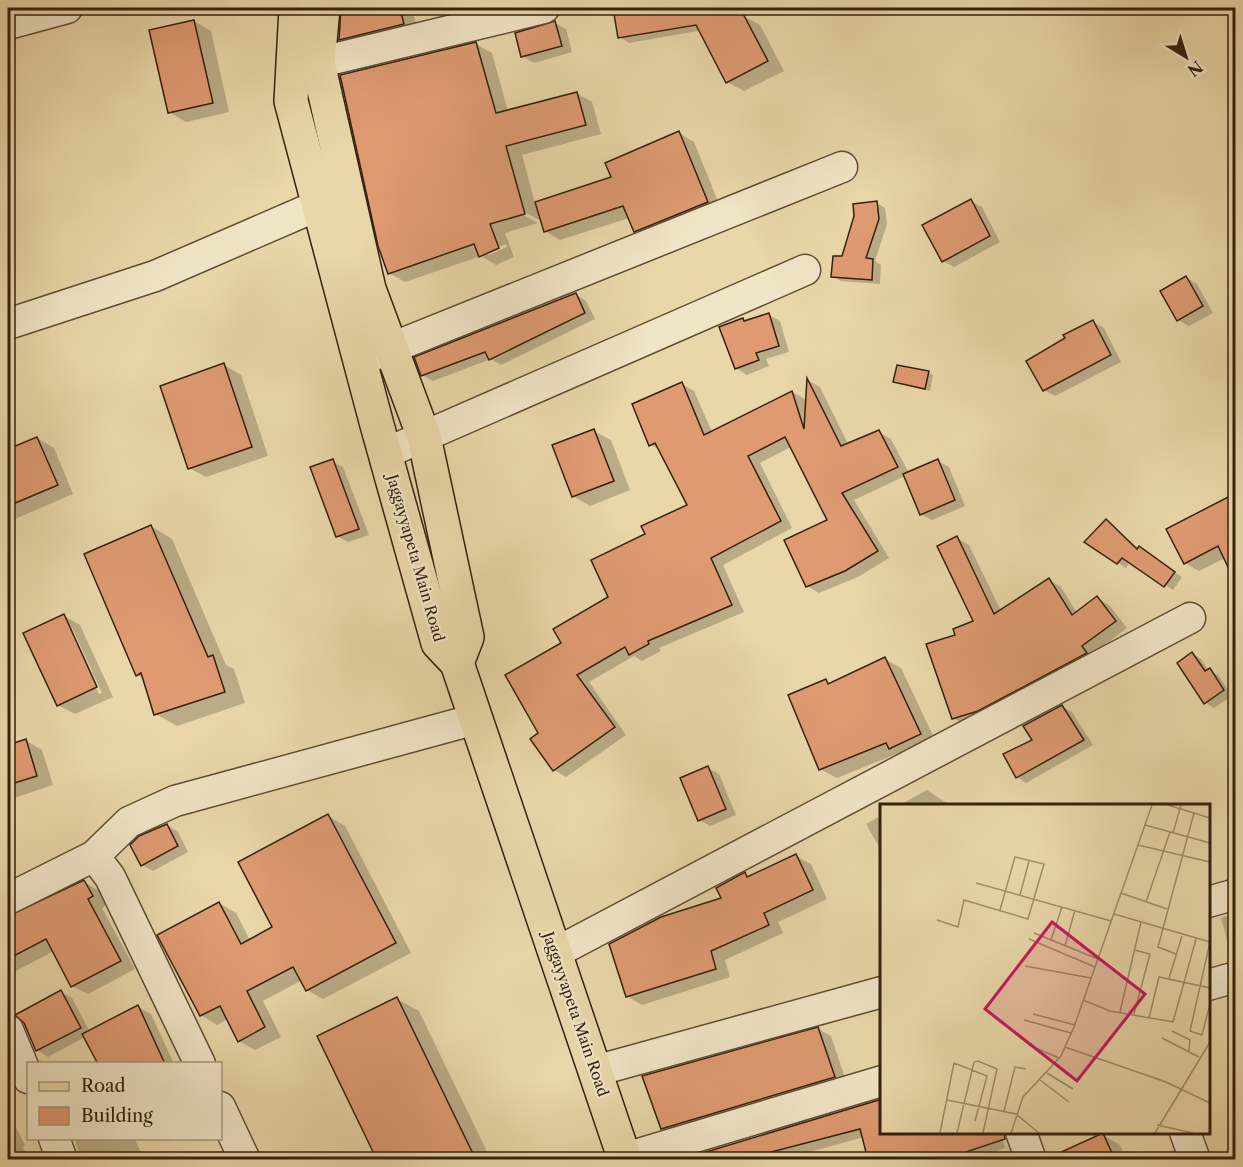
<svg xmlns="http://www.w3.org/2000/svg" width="1243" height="1167" font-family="'Libre Caslon Text',serif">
<rect width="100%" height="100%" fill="#e9d7a9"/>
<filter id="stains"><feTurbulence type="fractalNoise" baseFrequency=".00333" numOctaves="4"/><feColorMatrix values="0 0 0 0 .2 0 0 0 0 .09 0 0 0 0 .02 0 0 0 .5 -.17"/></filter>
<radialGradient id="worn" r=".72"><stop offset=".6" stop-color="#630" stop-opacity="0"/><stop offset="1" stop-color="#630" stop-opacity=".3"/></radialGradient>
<g fill="#0003" fill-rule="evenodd">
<polygon points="343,8 412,8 418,32 355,47 340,39"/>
<polygon points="445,8 496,8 457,20 446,13"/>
<polygon points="614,8 714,8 721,27 743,16 760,25 784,71 744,91 727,82 720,27 629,43 619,37"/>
<polygon points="194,21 211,31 229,112 186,122 169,112"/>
<polygon points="555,23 566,29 572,52 534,63 523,56"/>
<path d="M 476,44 L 492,53 L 508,111 L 576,93 L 592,102 L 601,134 L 522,155 L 535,203 L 613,178 L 679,133 L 694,142 L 722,211 L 650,240 L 635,231 L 629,218 L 560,240 L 545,231 L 543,222 L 519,209 L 518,212 L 538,223 L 505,233 L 514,257 L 496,265 L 481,256 L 405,282 L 389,273 ZM 506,244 L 507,247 L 488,255 L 486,252 Z"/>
<polygon points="971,201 982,207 1000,242 954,267 943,261"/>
<polygon points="877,203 885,208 887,224 875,261 881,265 880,284 841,281 833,276"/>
<polygon points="1186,277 1197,284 1213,313 1189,326 1178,320"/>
<polygon points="575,294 586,301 595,319 501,365 491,359 433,381 422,375"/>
<polygon points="769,315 780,321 789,352 766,359 769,366 747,375 736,368 743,320 746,322"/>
<polygon points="1093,322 1104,328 1121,362 1055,396 1044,390"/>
<polygon points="224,365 241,375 268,456 206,477 189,468"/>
<polygon points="928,373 933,375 930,391 894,382"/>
<polygon points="809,381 820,387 848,444 879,432 891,439 909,473 938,461 949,467 965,506 932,520 921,514 905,476 854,500 889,558 858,577 819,593 807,586 829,520 791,447 760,463 792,528 723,565 744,612 659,648 661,651 642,661 634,656 589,682 626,735 566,777 554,770 540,734 563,644 610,598 647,535 689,505 660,450 651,445 682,384 694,391 712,432 792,392 805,399 807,406"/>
<polygon points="594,431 611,440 630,490 590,506 573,496"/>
<polygon points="37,438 54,448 73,494 8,522 8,451"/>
<polygon points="332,461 343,467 369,535 348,542 337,536"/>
<polygon points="1236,495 1225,558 1199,571 1185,563"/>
<polygon points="1106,521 1139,549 1182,577 1173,590 1130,561 1126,568 1086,542"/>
<polygon points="151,526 172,539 226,665 234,669 245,703 177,726 156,714 144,679 137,675"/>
<polygon points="957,538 969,545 1001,611 1049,580 1061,587 1077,613 1097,598 1109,605 1127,628 1093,654 965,725 953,718 957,636 975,621"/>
<path d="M 64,616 L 80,625 L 113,697 L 75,714 L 58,705 ZM 68,628 L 72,628 L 102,693 L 99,694 Z"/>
<polygon points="1192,654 1201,659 1209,671 1218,675 1232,696 1214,708 1206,703"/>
<polygon points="885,659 901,668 937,744 907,758 899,753 837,778 820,769 826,681 831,684"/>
<polygon points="1062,707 1072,712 1093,745 1026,783 1017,777 1034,740"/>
<polygon points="25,740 42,750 53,785 8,800 8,746"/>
<polygon points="708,768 719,774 736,815 710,826 699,820"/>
<polygon points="927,790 951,806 898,806"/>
<polygon points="882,815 882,852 866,824"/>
<polygon points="328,816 345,826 411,953 323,999 307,990 302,980 263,1001 281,1037 255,1050 239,1041 228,1019 217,1025 201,1015 219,903 236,913 250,940 274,928"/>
<polygon points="167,825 178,832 188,852 153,871 142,865"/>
<polygon points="796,856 811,864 827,899 778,922 783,933 725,960 730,977 642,1005 627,996 745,874 750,877"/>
<polygon points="84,882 99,891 107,905 102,908 135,969 88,994 72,986 54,951 8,975 8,917 16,916"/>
<polygon points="1236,913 1236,961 1232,959 1221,918"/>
<polygon points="61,992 72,998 90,1032 138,1007 151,1014 174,1064 99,1064 85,1037 48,1057 37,1050"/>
<polygon points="397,999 419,1011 491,1160 379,1160"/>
<polygon points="818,1029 831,1036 847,1084 675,1136 662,1128"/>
<polygon points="882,1101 882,1132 1000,1132 1005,1148 970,1160 870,1160 864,1137 781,1160 710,1160"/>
<polygon points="8,1111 25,1145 23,1147 29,1160 8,1160"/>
<polygon points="1103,1135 1120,1145 1127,1160 1049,1160"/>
<polygon points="74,1138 134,1138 145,1160 81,1160"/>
<polygon points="1172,1150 1185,1160 1151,1160"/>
</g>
<g fill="#df9a72" stroke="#34210c" stroke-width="1.5">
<polygon points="341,8 400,8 404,24 339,40"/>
<polygon points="613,8 740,8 768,61 726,83 696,25 618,38"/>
<polygon points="194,20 213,103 168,113 149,30"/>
<polygon points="555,21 562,46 521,57 515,33"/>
<polygon points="476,42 496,113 577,92 586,125 506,146 525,214 490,224 499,248 479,257 474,244 388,274 378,246 340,75"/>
<polygon points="679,131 708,202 634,232 623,206 544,232 535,202 611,177 605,163"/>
<polygon points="971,199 990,236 942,262 922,225"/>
<polygon points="877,201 879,219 866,258 873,259 872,280 831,277 833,256 842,256 854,216 853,204"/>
<polygon points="1186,276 1203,306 1177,321 1160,291"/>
<polygon points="576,293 585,313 489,360 485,352 421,376 414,357"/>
<polygon points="769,313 779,346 756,353 759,360 735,369 719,327 743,318 744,321"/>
<polygon points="1093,320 1111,355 1043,391 1026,361 1065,338 1063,335"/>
<polygon points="224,363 252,447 188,469 160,386"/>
<polygon points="897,365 929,371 925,389 893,382"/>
<polygon points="807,378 841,446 879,430 898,467 842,493 878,551 845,571 806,587 784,540 827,520 785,437 748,456 781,521 711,558 732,605 648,641 649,644 629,655 625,647 577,675 615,727 553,771 530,739 538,733 505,675 561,643 553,629 608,597 591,560 645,534 641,526 687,505 655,443 649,446 632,404 682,382 704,435 792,391 804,429"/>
<polygon points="594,429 614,481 572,497 552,445"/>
<polygon points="37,437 58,485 8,506 8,449"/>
<polygon points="333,459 359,529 336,537 310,467"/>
<polygon points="938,459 955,500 920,515 903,474"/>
<polygon points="1236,493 1236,584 1218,546 1184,564 1166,529"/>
<polygon points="1106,519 1137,549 1139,546 1175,572 1164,587 1122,558 1117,564 1084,542"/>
<polygon points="151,525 208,657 213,655 225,692 154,715 141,673 136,676 84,554"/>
<polygon points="957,536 994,614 1049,578 1072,615 1097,596 1116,621 1082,646 1087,653 978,711 952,719 926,644 955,635 953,629 973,621 937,546"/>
<polygon points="64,614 97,687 57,706 23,633"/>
<polygon points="1192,652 1205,671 1210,668 1224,690 1204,704 1177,663"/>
<polygon points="885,657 921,734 889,749 886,743 819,770 788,695 826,679 828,684"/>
<polygon points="1062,705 1084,740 1016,778 1003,754 1032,740 1023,726"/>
<polygon points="26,739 37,776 8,785 8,745"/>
<polygon points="708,766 726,809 698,821 680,778"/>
<polygon points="328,814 396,943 306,991 293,967 247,991 265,1027 238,1042 220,1006 200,1016 157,935 219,902 241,944 272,927 238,862"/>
<polygon points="167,824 178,846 141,866 130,845 139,836"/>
<polygon points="796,854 813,890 764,913 769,925 711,951 716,969 626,997 609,944 661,917 721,898 716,888 745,872 747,877"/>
<polygon points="84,880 93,896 88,899 121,961 71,987 46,939 8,959 8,916"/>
<polygon points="61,990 81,1028 36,1051 24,1023 15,1015"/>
<polygon points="397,997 476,1160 377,1160 317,1036"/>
<polygon points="138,1005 165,1064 98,1064 82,1034"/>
<polygon points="818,1027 835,1077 661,1129 642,1076"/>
<polygon points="882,1099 882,1132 1004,1132 1005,1139 942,1160 868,1160 860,1129 771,1152 772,1160 708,1160 706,1152"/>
<polygon points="1103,1133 1115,1160 1048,1160 1048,1158"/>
</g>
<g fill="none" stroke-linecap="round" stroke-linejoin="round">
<defs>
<g id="minor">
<polyline points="8,24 67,8"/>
<polyline points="296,68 544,8"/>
<polyline points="8,324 155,276 319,205"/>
<polyline points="369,357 842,167"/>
<polyline points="386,453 805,270"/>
<polyline points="94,856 110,877 200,1064"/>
<polyline points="8,899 94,856 129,822 175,801 476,719"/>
<polyline points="1208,902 1236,894"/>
<polyline points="555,953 1190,618"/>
<polyline points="1208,985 1236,977"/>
<polyline points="8,1030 28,1078"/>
<polyline points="595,1071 882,992"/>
<polyline points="220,1107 245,1160"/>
<polyline points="1021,1132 1031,1160"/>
<polyline points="1185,1132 1195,1160"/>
<polyline points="54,1138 62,1160"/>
<polyline points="625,1158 882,1081"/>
</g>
<g id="major">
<polyline points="296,8 291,101 377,425 438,643 457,663 625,1160"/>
<polyline points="323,8 318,63 369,289 424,437 467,637 457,663"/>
</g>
</defs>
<use href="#minor" stroke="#614e33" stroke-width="33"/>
<use href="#major" stroke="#34210c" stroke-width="36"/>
<use href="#minor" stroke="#f1e5c7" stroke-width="30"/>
<use href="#major" stroke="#e9d7a9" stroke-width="33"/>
</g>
<g text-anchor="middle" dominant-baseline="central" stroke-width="4.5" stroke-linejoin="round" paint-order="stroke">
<g font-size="15" fill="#34210c" stroke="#f1e5c7">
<text transform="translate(416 558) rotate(74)">Jaggayyapeta Main Road</text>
<text transform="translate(576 1014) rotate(71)">Jaggayyapeta Main Road</text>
</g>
</g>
<g transform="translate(880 804)">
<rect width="330" height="330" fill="#e9d7a9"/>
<path fill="none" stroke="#a18e6a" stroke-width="1.5" d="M 288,1 L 330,14M 265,21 L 330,39M 293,29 L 301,1M 258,41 L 330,58M 96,79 L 231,117M 241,89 L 287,105M 140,91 L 149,57M 266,98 L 290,28M 234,110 L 330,138M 57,116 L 78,123 L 84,96 L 148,115 L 164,60 L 135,53 L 120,106M 154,129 L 218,155M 149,135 L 215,163M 171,136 L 182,103M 330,138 L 310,227 L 322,231 L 330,200M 185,142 L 195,106M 254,146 L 270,150 L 254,210M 296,150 L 278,143 L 314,9M 145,162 L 211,174M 289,174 L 302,132M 203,196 L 230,207 L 293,218 L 316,135M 240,208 L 261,118M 153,210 L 195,221M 269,214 L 279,173 L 330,184M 144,216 L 191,229M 292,227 L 310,236 L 309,247M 282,234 L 319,253M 149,241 L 179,254M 185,243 L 286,278 L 330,299M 167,269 L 193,285M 160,276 L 189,298M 67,296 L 136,310 L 159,329M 124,307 L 135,263 L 146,265M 277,321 L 313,329M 60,329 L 74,259 L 107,272 L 95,317M 77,329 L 94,258 L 98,257 L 117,265 L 103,329M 131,329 L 143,293 L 181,252 L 194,223 L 272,1M 275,329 L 330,238"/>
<path fill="#c2185b" fill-opacity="0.15" stroke="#c2185b" stroke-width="3" d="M 172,118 L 265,190 L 197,277 L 105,205 Z"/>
<rect width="330" height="330" fill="none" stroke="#34210c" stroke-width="3"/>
</g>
<rect width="1243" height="1167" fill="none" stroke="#e9d7a9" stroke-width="30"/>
<rect x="9" y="9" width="1225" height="1149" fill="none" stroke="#34210c" stroke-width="3"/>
<rect x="15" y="15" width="1213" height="1137" fill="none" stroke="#34210c" stroke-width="1.5"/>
<rect x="27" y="1062" width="195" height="78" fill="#f1e5c7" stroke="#a5977c" stroke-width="1.5"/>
<rect x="39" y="1082" width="30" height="9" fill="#e9d7a9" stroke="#a5977c" stroke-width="1.5"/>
<text x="81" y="1092" font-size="18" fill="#34210c">Road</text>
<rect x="39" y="1107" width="30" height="18" fill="#df9a72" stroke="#a5977c" stroke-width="1.5"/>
<text x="81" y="1122" font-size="18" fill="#34210c">Building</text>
<g transform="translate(1186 57) rotate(142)" stroke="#f1e5c7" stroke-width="4.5" paint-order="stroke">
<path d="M0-4.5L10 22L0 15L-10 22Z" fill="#34210c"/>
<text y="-9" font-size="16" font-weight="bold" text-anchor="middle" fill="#34210c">N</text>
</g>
<rect width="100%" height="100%" filter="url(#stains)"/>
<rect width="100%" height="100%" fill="url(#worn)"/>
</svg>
